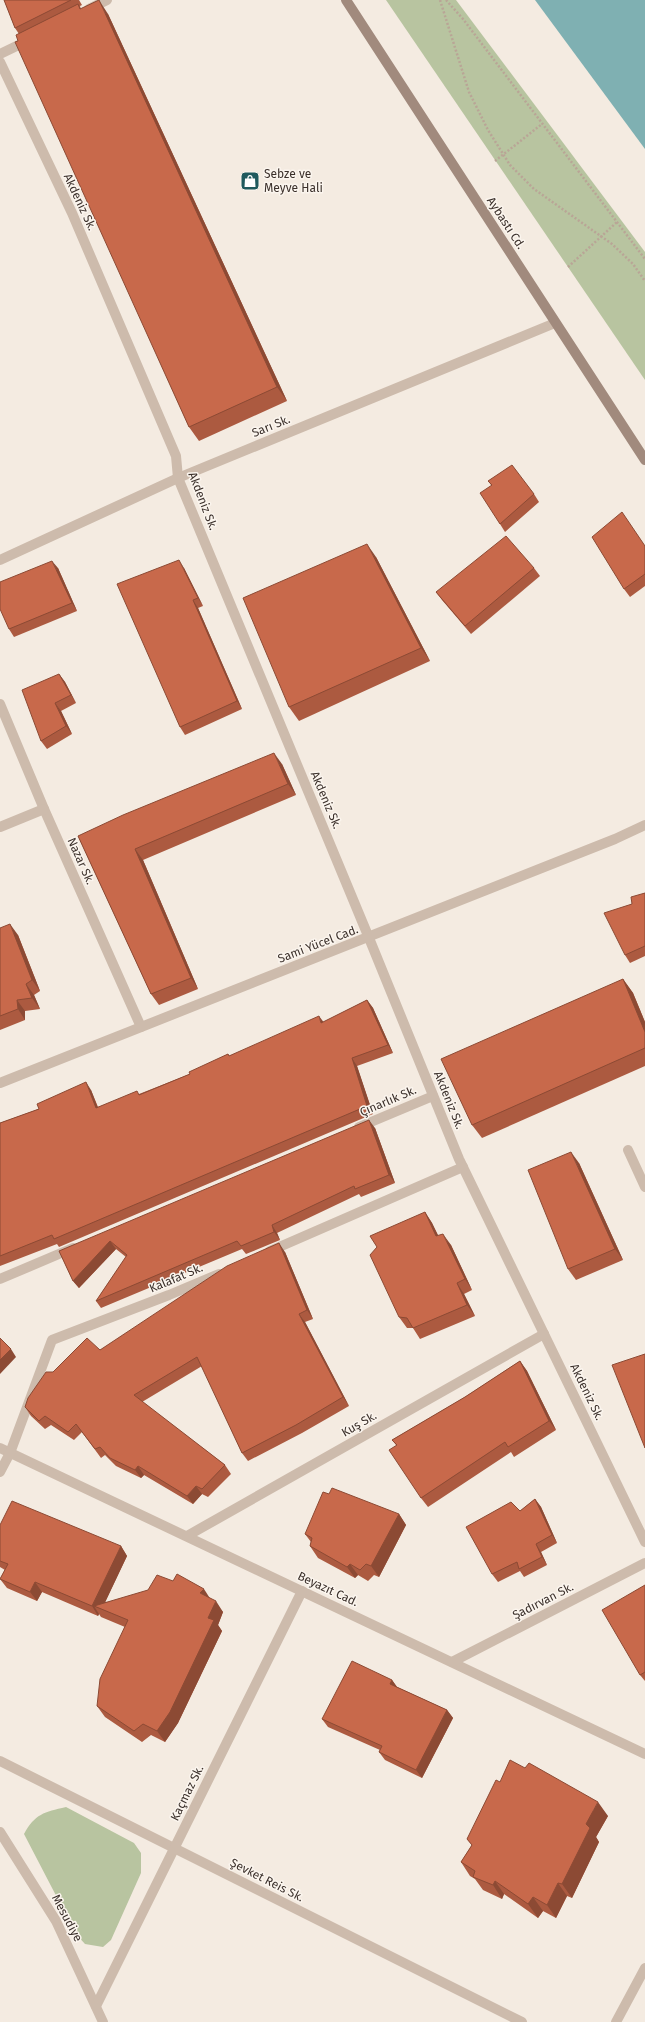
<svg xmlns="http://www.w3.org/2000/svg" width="645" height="2022" font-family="'Fira Sans',sans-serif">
<rect width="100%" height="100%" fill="#f4ebe1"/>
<g fill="#b8c4a0">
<polygon points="386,0 456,0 645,252 645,380"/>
<path d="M 66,1807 L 134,1843 L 141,1853 L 141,1873 L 111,1940 L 103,1947 L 85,1944 L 76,1934 L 24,1834 C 35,1814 44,1812 66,1807 Z"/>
</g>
<polygon fill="#7fb0b2" points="535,0 645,0 645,149"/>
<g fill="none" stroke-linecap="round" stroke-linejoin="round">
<g stroke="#b9a596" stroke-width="2.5" stroke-dasharray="2 2" stroke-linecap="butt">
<polyline points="440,0 469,92 488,130 510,165 534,189 612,244 633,264 645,281"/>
<polyline points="446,0 463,19 645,259"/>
<polyline points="495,161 542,124"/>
<polyline points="568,267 617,222"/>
</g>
<g stroke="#cdbbac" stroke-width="10">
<polyline points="89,9 107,0"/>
<polyline points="0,54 29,40"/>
<polyline points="0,62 72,213 176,456 178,478 369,938 459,1159 645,1542"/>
<polyline points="0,560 178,478 555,323"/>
<polyline points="0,704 44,809 141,1027"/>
<polyline points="0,827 44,809"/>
<polyline points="0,1083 615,839 645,825"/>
<polyline points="359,1127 433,1096"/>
<polyline points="628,1150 645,1187"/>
<polyline points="270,1251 463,1167"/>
<polyline points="0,1279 73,1248"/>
<polyline points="0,1448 645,1754"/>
<polyline points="0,1472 10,1453 52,1340 169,1295 219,1274"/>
<polyline points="187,1536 544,1334"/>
<polyline points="452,1662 645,1563"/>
<polyline points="0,1761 522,2022"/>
<polyline points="0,1832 56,1921 103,2022"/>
<polyline points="96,2006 302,1591"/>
<polyline points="616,2022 645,1968"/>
</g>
<polyline stroke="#a18a7d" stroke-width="10" points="346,0 645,460"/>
</g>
<g fill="#ac5a40">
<polygon points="4,0 79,0 82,5 80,6 81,9 108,14 287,401 199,441 189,427 18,41 19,34 15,28"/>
<polygon points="488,481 534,494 539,502 505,532 500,524 491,485"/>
<polygon points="645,546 645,586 630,597 624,589"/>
<polygon points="376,557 430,661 299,721 289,707"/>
<polygon points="58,568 77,611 14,637 9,629"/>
<polygon points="184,568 203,606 198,608 242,709 185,735 180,727"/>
<polygon points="534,568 540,576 471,634 442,600 436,592"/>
<polygon points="59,674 65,682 76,703 61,711 72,734 47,749 41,741"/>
<polygon points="282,764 296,795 143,860 198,989 159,1005 151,994 78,836"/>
<polygon points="645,893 645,956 630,963 625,955 632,904"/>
<polygon points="0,928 18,935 40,991 34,995 40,1009 25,1011 25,1020 0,1030"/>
<polygon points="623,979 633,993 645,1022 645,1066 482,1138 472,1125"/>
<polygon points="367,1000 373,1008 393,1053 357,1066 373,1114 59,1247 57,1244 0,1266 0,1123 91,1090 98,1107 139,1094 190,1074 228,1054 229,1056 324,1022"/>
<polygon points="375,1128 395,1183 361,1197 359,1194 277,1233 280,1240 246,1254 242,1249 101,1308 96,1301 126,1257 116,1249 79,1288 73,1281 59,1251"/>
<polygon points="579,1163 623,1260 576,1280 568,1269"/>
<polygon points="425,1212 432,1223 438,1236 451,1245 472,1290 464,1294 475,1316 420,1339 413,1328 407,1328 399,1317"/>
<polygon points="285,1252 313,1319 305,1322 349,1406 302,1433 248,1461 242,1453 202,1366 142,1402 225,1465 231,1474 208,1497 202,1494 193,1504 144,1475 141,1478 116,1466 105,1455 101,1458 82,1432 74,1440 51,1425 45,1429 31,1416 25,1407 53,1372 100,1350"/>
<polygon points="520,1361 527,1371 556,1430 514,1457 511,1452 428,1507 421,1498 396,1445 392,1440 465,1397"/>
<polygon points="535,1499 541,1507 557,1543 541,1552 547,1565 524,1577 520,1571 498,1582 492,1574 520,1511"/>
<polygon points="399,1514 406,1525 379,1577 374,1575 368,1581 358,1575 355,1578 318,1558 310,1546 311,1542 305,1534"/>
<polygon points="0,1525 121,1546 127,1556 105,1602 210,1598 223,1612 218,1625 222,1631 178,1723 165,1742 151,1735 142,1742 105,1717 97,1706 125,1627 101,1617 99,1614 98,1616 42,1592 37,1601 7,1588 0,1579 5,1570 0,1567"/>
<polygon points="645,1585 645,1681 640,1675"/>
<polygon points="392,1680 397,1687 447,1710 453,1718 422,1778 385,1760 379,1752 380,1750 328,1727 322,1719"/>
<polygon points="500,1782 608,1816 596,1837 599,1842 572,1898 567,1896 556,1918 543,1911 538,1918 504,1894 502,1899 483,1890 475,1879 470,1876 461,1862 472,1845 467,1839"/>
</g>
<g fill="#8c4a34">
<polygon points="99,0 108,14 287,401 277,387"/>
<polygon points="367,544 376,557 430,661 421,648"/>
<polygon points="179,560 184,568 203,606 198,598"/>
<polygon points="52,561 58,568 77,611 72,603"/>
<polygon points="193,600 198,608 242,709 237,701"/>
<polygon points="59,674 65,682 76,703 71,695"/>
<polygon points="55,703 61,711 72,734 66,726"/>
<polygon points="274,753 282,764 296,795 288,784"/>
<polygon points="135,849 143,860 198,989 191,978"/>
<polygon points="10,924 18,935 40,991 32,980"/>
<polygon points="623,979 633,993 645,1022 645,1032"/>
<polygon points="26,984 34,995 40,1009 32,998"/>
<polygon points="17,1000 25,1011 25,1020 18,1009"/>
<polygon points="367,1000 373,1008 393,1053 388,1045"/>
<polygon points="319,1016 325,1024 321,1023"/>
<polygon points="352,1058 357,1066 373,1114 367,1106"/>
<polygon points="86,1082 91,1090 101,1116 96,1108"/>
<polygon points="369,1120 375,1128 395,1183 389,1175"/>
<polygon points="571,1152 579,1163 623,1260 615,1249"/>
<polygon points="425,1212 432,1223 444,1247 436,1236"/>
<polygon points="272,1225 277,1233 280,1240 274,1232"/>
<polygon points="443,1234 451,1245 472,1290 465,1279"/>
<polygon points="110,1241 116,1249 79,1288 73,1281"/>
<polygon points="279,1243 285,1252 313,1319 307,1310"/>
<polygon points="457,1283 464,1294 475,1316 467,1305"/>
<polygon points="299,1314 305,1322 349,1406 343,1397"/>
<polygon points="11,1349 16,1357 0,1374 0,1360"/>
<polygon points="520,1361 527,1371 556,1430 549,1421"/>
<polygon points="138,1466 144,1475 141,1478 135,1470"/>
<polygon points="196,1486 202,1494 193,1504 187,1496"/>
<polygon points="535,1499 541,1507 557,1543 552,1535"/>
<polygon points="399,1514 406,1525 379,1577 371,1566"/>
<polygon points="536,1544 541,1552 547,1565 542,1557"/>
<polygon points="121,1546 127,1556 102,1609 94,1606 99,1614 98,1616 92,1606"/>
<polygon points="350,1564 358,1575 355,1578 347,1567"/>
<polygon points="35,1582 42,1592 37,1601 30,1592"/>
<polygon points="204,1589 211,1600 200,1593"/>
<polygon points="216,1601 223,1612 218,1625 222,1631 178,1723 165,1742 157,1731 208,1618"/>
<polygon points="392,1680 397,1687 390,1684"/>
<polygon points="447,1710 453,1718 422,1778 416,1770"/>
<polygon points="598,1802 608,1816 596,1837 599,1842 572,1898 562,1884 586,1824"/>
<polygon points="495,1881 504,1894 502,1899 493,1885"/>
<polygon points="558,1883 567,1896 556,1918 547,1905"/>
<polygon points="533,1897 543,1911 538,1918 528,1904"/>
</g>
<g fill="#c8694b" stroke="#8c4a34">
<polygon points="4,0 71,0 15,28"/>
<polygon points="99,0 277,387 189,427 15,42 18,41 16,35 78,4 80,9"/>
<polygon points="512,465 534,494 500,524 480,493 492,485 488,481"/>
<polygon points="622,512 645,546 645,574 624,589 592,537"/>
<polygon points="506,536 534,568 465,626 436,592"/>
<polygon points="367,544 421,648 289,707 243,598"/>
<polygon points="179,560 198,598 193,600 237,701 180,727 117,584"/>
<polygon points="52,561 72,603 9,629 0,609 0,582"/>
<polygon points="59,674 71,695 55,703 66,726 41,741 22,690"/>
<polygon points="274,753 288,784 135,849 191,978 151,994 78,836 123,815"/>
<polygon points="645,893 645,946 625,955 604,913 632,904 631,897"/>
<polygon points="10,924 32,980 26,984 32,998 17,1000 18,1009 0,1016 0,928"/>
<polygon points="623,979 645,1032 645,1048 472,1125 441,1059"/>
<polygon points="367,1000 388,1045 352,1058 367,1106 54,1239 52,1235 0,1256 0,1123 39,1109 37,1104 86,1082 96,1108 137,1091 139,1095 190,1074 189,1072 228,1054 229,1056 319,1016 321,1023"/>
<polygon points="369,1120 389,1175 355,1189 354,1186 272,1225 274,1232 241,1246 237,1241 96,1301 127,1255 110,1241 73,1281 59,1251"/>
<polygon points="571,1152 615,1249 568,1269 528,1170"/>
<polygon points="425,1212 436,1236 443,1234 465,1279 457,1283 467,1305 413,1328 407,1318 399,1317 370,1255 377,1247 370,1236"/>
<polygon points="279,1243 307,1310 299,1314 343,1397 296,1425 242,1453 197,1357 134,1395 225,1465 202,1489 196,1486 187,1496 138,1466 135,1470 110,1458 100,1447 95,1449 76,1424 68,1432 45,1416 39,1421 25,1407 28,1398 46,1372 53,1372 87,1338 100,1350 227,1266"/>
<polygon points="0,1338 11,1349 0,1360"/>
<polygon points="645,1354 645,1448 612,1365"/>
<polygon points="520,1361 549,1421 508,1447 505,1442 421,1498 389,1450 397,1445 392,1440 465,1397"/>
<polygon points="332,1488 399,1514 371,1566 366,1564 360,1570 350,1564 347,1567 310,1546 312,1538 305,1534 323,1492 329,1494"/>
<polygon points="535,1499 552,1535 536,1544 542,1557 519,1569 517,1562 492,1574 466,1527 511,1502 520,1511"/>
<polygon points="12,1501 121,1546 92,1606 35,1582 30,1592 0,1579 8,1564 0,1561 0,1525"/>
<polygon points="177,1574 204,1589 200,1593 216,1601 208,1618 214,1620 170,1712 157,1731 143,1724 134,1731 97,1706 100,1679 128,1620 94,1606 148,1590 157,1575 173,1581"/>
<polygon points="645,1585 645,1672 640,1675 602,1610"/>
<polygon points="352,1661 392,1680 390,1684 447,1710 416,1770 379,1752 382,1746 322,1719"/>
<polygon points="510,1760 525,1768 529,1763 598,1802 586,1824 590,1828 562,1884 558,1883 547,1905 533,1897 528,1904 495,1881 493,1885 473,1877 475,1871 461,1862 472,1845 467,1839 496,1780 500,1782"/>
</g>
<defs>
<symbol id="shop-square" viewBox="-11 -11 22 22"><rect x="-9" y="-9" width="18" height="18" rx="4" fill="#1f5a5e" stroke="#fbf5ee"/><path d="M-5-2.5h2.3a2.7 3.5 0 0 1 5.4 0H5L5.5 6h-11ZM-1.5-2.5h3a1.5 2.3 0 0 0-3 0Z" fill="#fff"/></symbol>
</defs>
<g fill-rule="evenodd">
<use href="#shop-square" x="239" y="170" width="22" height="22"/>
</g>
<g text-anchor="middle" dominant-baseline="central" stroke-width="3" stroke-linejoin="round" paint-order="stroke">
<g font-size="12" fill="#3b302b" stroke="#fbf5ee" text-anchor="start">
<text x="264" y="174">Sebze ve<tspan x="264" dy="14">Meyve Hali</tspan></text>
</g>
<g font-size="12" fill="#3b302b" stroke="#fbf5ee">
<text transform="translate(80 202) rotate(65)">Akdeniz Sk.</text>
<text transform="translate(506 223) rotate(57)">Aybastı Cd.</text>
<text transform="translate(271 426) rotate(-22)">Sarı Sk.</text>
<text transform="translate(203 501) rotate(69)">Akdeniz Sk.</text>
<text transform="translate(326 800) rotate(67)">Akdeniz Sk.</text>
<text transform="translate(81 861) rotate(66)">Nazar Sk.</text>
<text transform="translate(318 944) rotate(-21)">Sami Yücel Cad.</text>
<text transform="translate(449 1100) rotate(68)">Akdeniz Sk.</text>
<text transform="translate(388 1101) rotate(-23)">Çınarlık Sk.</text>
<text transform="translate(176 1278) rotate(-23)">Kalafat Sk.</text>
<text transform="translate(587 1392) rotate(64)">Akdeniz Sk.</text>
<text transform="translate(359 1424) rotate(-30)">Kuş Sk.</text>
<text transform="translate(328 1589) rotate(25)">Beyazıt Cad.</text>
<text transform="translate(543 1601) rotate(-27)">Şadırvan Sk.</text>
<text transform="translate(187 1793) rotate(-64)">Kaçmaz Sk.</text>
<text transform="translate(267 1880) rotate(27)">Şevket Reis Sk.</text>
<text transform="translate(67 1918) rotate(62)">Mesudiye</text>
</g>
</g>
</svg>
